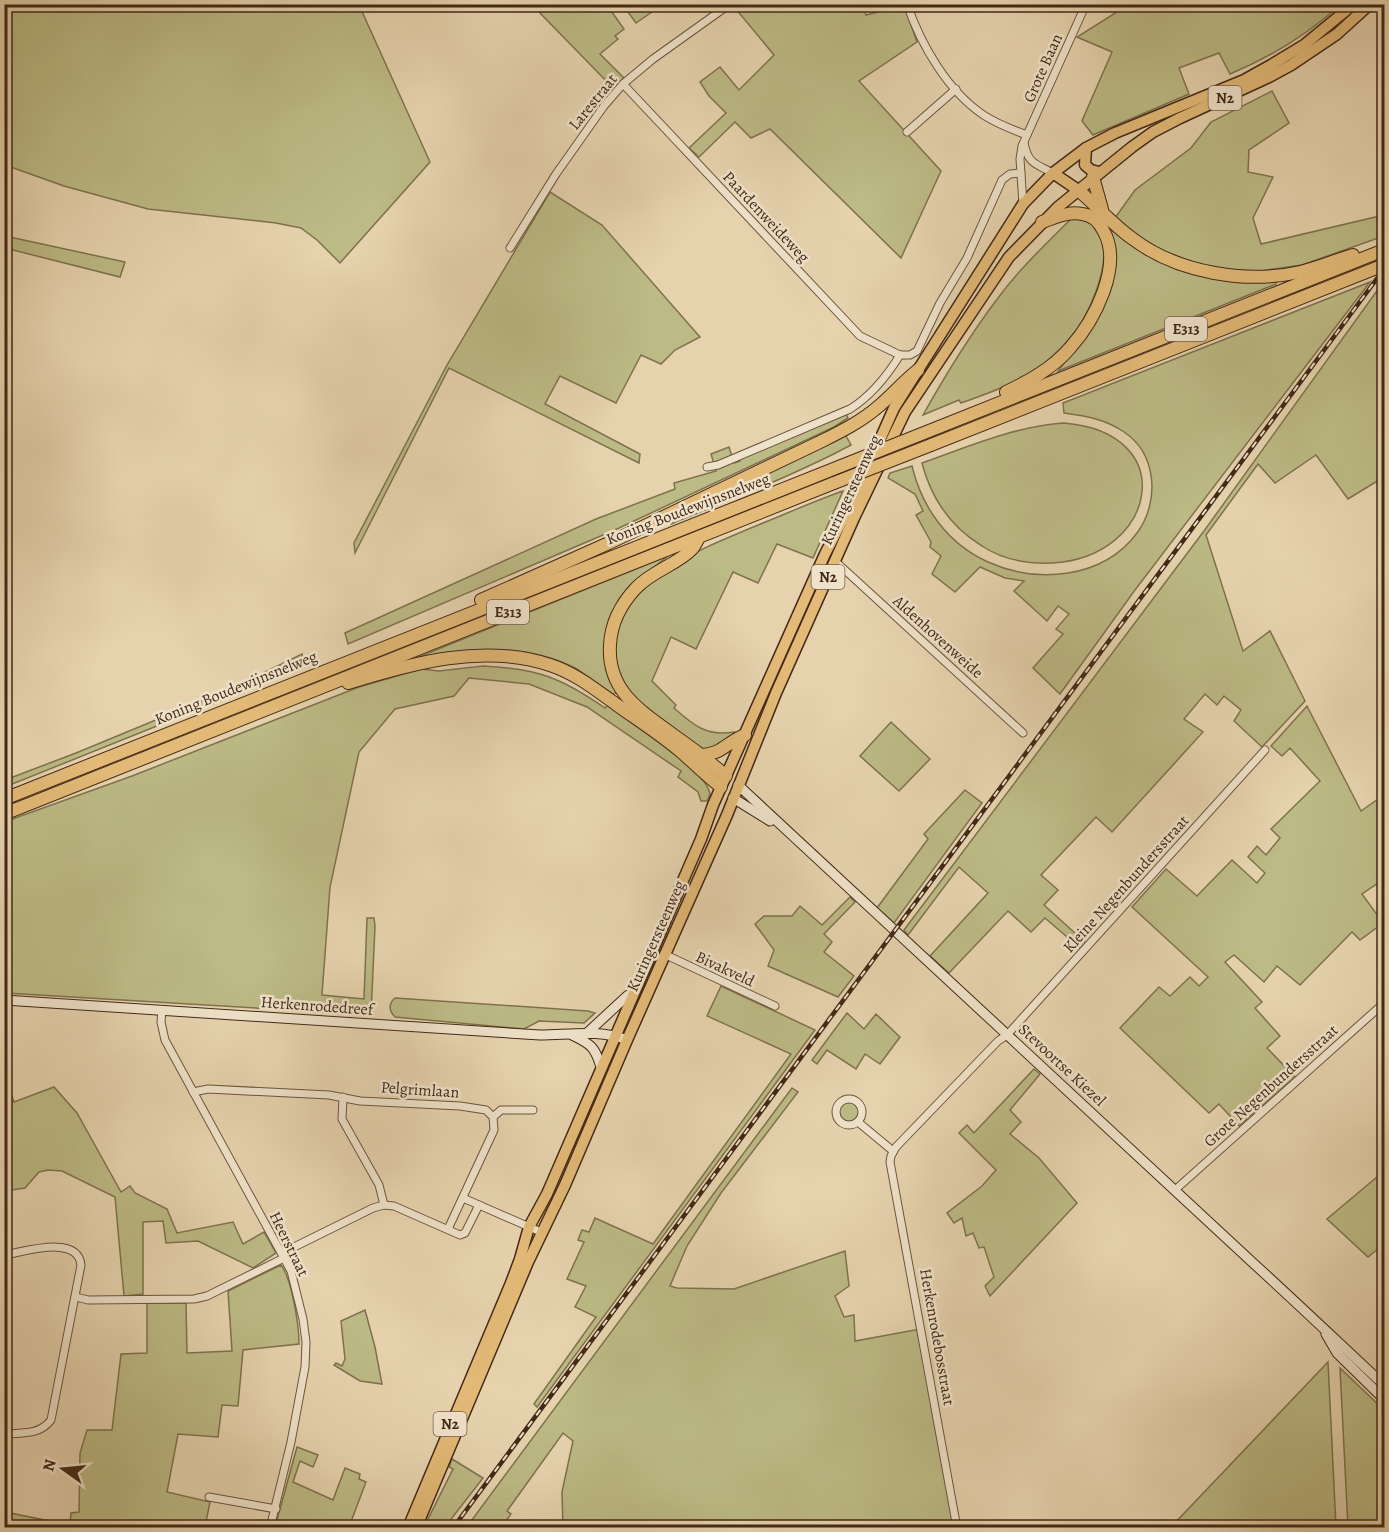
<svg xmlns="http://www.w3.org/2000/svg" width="1389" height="1532" font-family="Alegreya,serif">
<rect width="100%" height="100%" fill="#e6d3ae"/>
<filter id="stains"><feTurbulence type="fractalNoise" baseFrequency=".00333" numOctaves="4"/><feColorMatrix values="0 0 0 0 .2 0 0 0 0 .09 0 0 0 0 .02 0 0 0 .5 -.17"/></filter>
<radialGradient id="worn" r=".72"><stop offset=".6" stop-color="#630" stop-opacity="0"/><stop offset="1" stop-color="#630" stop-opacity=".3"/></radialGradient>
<g fill="#bcba85" stroke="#7f724e" stroke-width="1.5">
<polygon points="16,4 359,5 430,162 340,263 317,240 301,228 276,223 148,209 64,186 5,165 5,17"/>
<polygon points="535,5 607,5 624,29 615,36 618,39 600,54 624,78 614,89 540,13"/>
<polygon points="623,5 662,5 636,23"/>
<polygon points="739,5 862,5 866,15 904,5 917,42 859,81 941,171 901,258 770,129 751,138 735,122 699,157 689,148 726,113 709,96 700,82 720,67 739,90 774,55 735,8"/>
<path d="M 1128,5 L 1128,4 L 1340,5 C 1307,35 1271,57 1230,74 L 1219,53 L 1179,68 L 1189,94 L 1093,135 L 1082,121 L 1112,52 L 1077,37 Z"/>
<polygon points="1272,91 1289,123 1249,150 1248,172 1273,177 1253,218 1261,244 1384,215 1384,236 1302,265 1260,271 1228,270 1198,264 1153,247 1135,236 1115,218 1135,190 1191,148 1211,122"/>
<polygon points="550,192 602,225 700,337 675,350 661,364 641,355 616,403 560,376 545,404 640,454 639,463 449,368 355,553 354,543 447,365"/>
<path d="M 1074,216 C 1078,217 1084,218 1087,220 C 1123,238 1093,305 1078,328 C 1068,342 1056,354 1043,364 C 1019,383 989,393 961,403 L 959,400 L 923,415 C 946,374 970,335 998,298 C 1020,268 1048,242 1074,216 Z"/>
<polygon points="1107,227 1146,255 1275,279 1276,284 1058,371 1089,330 1108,293"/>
<polygon points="5,236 125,262 120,277 5,248"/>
<polygon points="1384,281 1384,477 1348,499 1316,455 1275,483 1258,464 1206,535 1243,651 1270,631 1305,701 1262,747 1234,721 1241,710 1224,696 1217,705 1205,694 1184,719 1203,732 1112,832 1096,817 1041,875 1058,890 1044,905 1086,943 1081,949 1045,918 1031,932 1008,911 949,973 930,956 988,893 959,867 908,935 904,930 1204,531"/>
<path d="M 1370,282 L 1135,590 L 1060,694 L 1033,668 L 1063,634 L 1056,629 L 1069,614 L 1058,606 L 1047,621 L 1014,591 L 1024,581 L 1005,578 L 980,567 L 955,592 L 932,574 L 941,556 L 930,547 L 931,542 L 916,515 L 923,511 L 915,494 L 888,478 L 890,473 L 912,466 C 922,508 948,544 988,562 C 1037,584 1103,579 1137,533 C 1160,502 1157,454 1124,432 C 1105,419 1086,416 1064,413 L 1063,403 Z"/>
<polygon points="843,408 848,418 834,427 617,529 348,644 345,633 596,519 675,489 674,483 716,471 711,454 729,447 734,463 740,461 738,454"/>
<path d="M 1064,423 C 1183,433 1156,558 1052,563 C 1027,564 1003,560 982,546 C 951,527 931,498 922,463 C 967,447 1016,426 1064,423 Z"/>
<path d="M 845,434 L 851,445 C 793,476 731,499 671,524 L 668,518 Z"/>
<path d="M 843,491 L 813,558 L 777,544 L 758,583 L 733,572 L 696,649 L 671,637 L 652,681 L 676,705 L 674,708 C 693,725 707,737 734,732 L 731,737 L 707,752 C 681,735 651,719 632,694 C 620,679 614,662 615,643 C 621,577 706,547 758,525 C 786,514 814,501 843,491 Z"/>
<path d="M 668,556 L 639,579 L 610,625 L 619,692 L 613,694 C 601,686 588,676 575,668 C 528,644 470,646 420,660 L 416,658 Z"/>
<polygon points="302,654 304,664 239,693 5,787 5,780 76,753 226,691"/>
<path d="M 483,666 C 538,669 560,677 605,708 L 608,705 C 632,722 704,766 710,794 L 707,801 L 701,801 L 698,792 L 678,777 L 681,771 L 587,707 L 529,684 L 469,678 L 454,696 L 395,709 L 359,752 L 330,887 L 322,995 L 364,999 L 367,918 L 374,918 L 375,926 L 371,1015 L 5,993 L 4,822 L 132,776 L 359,687 L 421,669 L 439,671 Z"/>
<polygon points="1307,706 1361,811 1384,795 1384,879 1362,894 1383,923 1360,940 1352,932 1300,985 1277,966 1264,982 1234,955 1225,962 1262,1002 1255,1008 1280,1036 1267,1048 1295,1077 1239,1126 1219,1104 1209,1113 1120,1028 1159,987 1170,996 1190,977 1199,986 1208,977 1132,907 1166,869 1197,896 1232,860 1257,883 1265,873 1248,857 1257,846 1266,855 1280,838 1271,829 1320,781 1290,748 1282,756 1271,746"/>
<polygon points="891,722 930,759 899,791 860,756"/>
<polygon points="965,790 982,803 894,923 877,908 928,839 924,834"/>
<polygon points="850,897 855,902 824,934 832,942 824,952 854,976 838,997 768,966 774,950 755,924 764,916 792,916 800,906 822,925"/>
<polygon points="721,986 815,1030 537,1407 534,1404 596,1317 575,1307 586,1286 567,1279 584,1242 578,1240 582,1230 589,1232 595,1218 653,1244 791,1054 707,1016"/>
<path d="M 395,998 L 588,1011 L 595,1013 L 584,1023 L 539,1021 L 524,1029 L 395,1017 C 389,1011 388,1004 395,998 Z"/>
<polygon points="847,1013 864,1029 876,1014 900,1037 880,1064 865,1054 856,1069 827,1050 817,1064 812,1060"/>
<polygon points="1034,1069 1040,1074 1010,1110 1021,1122 1010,1134 1039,1158 1077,1203 990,1296 985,1286 994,1277 984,1247 979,1248 973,1233 966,1236 962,1218 954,1223 947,1213 982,1186 996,1170 959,1133 967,1125 974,1133"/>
<polygon points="5,1077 14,1102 54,1087 77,1113 121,1192 130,1186 135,1193 167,1209 177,1233 233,1222 243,1244 264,1232 276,1253 253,1268 198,1241 166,1243 163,1221 143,1222 143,1294 124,1296 115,1197 62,1171 48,1170 39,1172 25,1188 5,1191"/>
<polygon points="792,1088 798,1092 721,1193 687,1246 670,1286 677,1288 734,1289 845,1251 849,1286 835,1296 844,1317 854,1315 855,1341 920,1329 955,1527 563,1527 562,1492 573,1441 563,1433 507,1511 511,1514 504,1524 490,1523 484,1527 466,1528"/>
<circle cx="848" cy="1112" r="11"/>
<polygon points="1384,1171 1384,1244 1368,1257 1327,1219"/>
<path d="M 281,1265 C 292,1279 299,1326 299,1344 L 243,1350 L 238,1406 L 222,1405 L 218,1437 L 178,1434 L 167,1492 L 210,1502 L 205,1527 L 5,1527 L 5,1512 L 70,1525 L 71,1513 L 79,1512 L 80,1453 L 87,1430 L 112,1430 L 121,1354 L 147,1353 L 147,1303 L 186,1303 L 187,1353 L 232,1351 L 228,1291 Z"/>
<polygon points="365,1310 375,1347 382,1384 360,1381 334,1365 336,1363 342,1366 345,1359 341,1321"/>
<polygon points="1328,1362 1336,1527 1171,1527"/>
<polygon points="1340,1368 1384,1410 1384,1527 1348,1527"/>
<polygon points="297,1447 318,1455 313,1467 300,1461 293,1482 333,1500 345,1468 360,1474 359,1479 366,1482 349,1527 275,1527"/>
<polygon points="452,1459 483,1478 445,1527 424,1527 453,1469 449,1467"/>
</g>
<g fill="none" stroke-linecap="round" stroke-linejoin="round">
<defs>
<g id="street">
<path d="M 907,4 C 921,45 948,92 985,116 C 998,124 1013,130 1027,135"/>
<polyline points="623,84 860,336 900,355"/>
<polyline points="907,132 956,89"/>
<path d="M 1024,143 C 1028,164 1036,164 1053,173"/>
<polyline points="1023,204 1020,159 1022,146 1086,4"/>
<polyline points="510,248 556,174 604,106 623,84 653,59 730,4"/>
<polyline points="900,355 910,355 917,351 940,303 967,258 1002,180 1010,174 1021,173"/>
<path d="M 707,467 L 718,465 L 850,409 C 871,396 887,376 900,355"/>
<polyline points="835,561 1023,733"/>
<polyline points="664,954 775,1006"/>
<polyline points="162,1010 161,1022 165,1040 291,1271 303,1319 306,1342 305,1367 291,1442 270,1528"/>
<polyline points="193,1092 208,1089 329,1095 360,1101 460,1106 486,1110 493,1117 494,1130 448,1229"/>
<polyline points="343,1097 342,1119 379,1185 384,1205"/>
<circle cx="849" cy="1112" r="13"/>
<polyline points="493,1117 501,1110 533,1110"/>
<polyline points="858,1122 893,1151"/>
<polyline points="1175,1190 1384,1003"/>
<polyline points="463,1198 543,1233"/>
<polyline points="282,1253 373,1208 384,1205 394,1206 460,1235 465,1233 479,1205"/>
<path d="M 4,1255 C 24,1252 78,1234 81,1265 L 51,1420 C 40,1435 22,1433 4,1434"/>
<polyline points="76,1297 88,1300 194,1299 207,1296 284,1258"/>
<polyline points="209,1497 276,1509"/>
<polyline points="488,1528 497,1525 504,1528"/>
<polyline points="957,1528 890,1162 891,1156 896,1147 998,1041 1007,1035 1265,750"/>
</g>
<g id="secondary">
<path d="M 738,785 L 1252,1262 C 1297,1303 1340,1344 1384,1385"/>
<polyline points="733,798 770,821"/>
<path d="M 4,1000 L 540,1035 C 568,1035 600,1029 627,1040"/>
<polyline points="586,1034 627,996 633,992"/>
<path d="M 572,1035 C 591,1044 595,1047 601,1067"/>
<polyline points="1326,1334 1337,1353 1384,1399"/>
</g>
<g id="primary">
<polyline points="1086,148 1085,165 1091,170 1099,172"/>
<polyline points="1053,173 1078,190"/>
<polyline points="408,1528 511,1283 520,1259 529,1227 547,1194 701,839 713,805 825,554 856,494 894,408 1023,204 1053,173 1086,148 1115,133 1244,80 1271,65 1304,45 1354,4"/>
<polyline points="416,1528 528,1262 565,1185 627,1040 727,815 776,693 854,518 905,412 1009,257 1058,207 1132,147 1153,132 1180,118 1269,77 1291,65 1337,34 1370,4"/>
</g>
<g id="highway">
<polyline points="1093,177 1102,209"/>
<path d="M 1078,190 C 1097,206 1113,225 1133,239 C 1178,273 1246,284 1300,272 C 1318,268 1336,260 1353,255"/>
<path d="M 1006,392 C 1029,381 1053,368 1070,348 C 1094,321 1124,265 1103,230 C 1099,222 1092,215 1082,214 C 1069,211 1054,218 1042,222"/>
<polyline points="939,427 1384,250"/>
<polyline points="931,445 1384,265"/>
<path d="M 699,537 C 697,541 695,546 692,549 C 678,564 652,571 636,588 C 621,604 611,624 610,645 C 607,691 640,710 672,734 C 691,747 709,761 726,776"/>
<path d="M 481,600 L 609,543 L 822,441 C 842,431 862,421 879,406 C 893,394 904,381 918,370"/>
<path d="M 348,683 C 412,663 484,643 550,665 C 575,673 596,690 617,705 C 638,720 660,734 680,751 C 694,763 707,776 721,787"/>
<path d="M 702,755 C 722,754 727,742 745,735"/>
<polyline points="4,799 841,466"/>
<polyline points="4,814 834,483"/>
</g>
</defs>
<use href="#street" stroke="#6b543d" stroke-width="9"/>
<use href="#secondary" stroke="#422917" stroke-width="11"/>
<use href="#primary" stroke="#422917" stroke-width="13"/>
<use href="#highway" stroke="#422917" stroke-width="14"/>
<use href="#street" stroke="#efe2ca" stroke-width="7"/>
<use href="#secondary" stroke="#efe2ca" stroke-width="9"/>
<use href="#primary" stroke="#e3ba77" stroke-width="10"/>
<use href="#highway" stroke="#e3ba77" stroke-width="12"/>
<defs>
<polyline id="rail" points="453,1528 1384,269"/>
</defs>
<use href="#rail" stroke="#422917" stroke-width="4.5"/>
<use href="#rail" stroke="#efe2ca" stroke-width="2" stroke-dasharray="7" stroke-linecap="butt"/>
<defs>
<g id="highway-bridge">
<polyline points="841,466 939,427"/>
<polyline points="834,483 931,445"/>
</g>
</defs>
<use href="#highway-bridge" stroke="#422917" stroke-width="14" stroke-linecap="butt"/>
<use href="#highway-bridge" stroke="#e3ba77" stroke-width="12"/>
</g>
<g text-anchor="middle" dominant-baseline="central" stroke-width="5" stroke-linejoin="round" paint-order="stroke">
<g fill="#efe2ca" stroke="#76604d" stroke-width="1.5">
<rect x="1208.5" y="86" width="33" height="24" rx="4.5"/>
<rect x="1165" y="317" width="42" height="24" rx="4.5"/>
<rect x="811.5" y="565" width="33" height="24" rx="4.5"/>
<rect x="487" y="600" width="42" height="24" rx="4.5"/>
<rect x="433.5" y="1412" width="33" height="24" rx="4.5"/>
</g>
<g font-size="15" font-weight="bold" fill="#422917">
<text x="1225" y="98">N2</text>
<text x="1186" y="329">E313</text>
<text x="828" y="577">N2</text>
<text x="508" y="612">E313</text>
<text x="450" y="1424">N2</text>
</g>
<g font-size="16" fill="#422917" stroke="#efe2ca">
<text transform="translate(1043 68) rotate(-66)">Grote Baan</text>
<text transform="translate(593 102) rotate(-51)">Larestraat</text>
<text transform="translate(766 217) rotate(47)">Paardenweideweg</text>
<text transform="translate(851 490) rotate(-65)">Kuringersteenweg</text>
<text transform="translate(688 509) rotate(-21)">Koning Boudewijnsnelweg</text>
<text transform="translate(938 637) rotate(42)">Aldenhovenweide</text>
<text transform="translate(236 688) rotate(-22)">Koning Boudewijnsnelweg</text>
<text transform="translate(1126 884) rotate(-48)">Kleine Negenbundersstraat</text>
<text transform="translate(656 936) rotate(-66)">Kuringersteenweg</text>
<text transform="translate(725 969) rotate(25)">Bivakveld</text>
<text transform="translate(317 1006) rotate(4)">Herkenrodedreef</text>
<text transform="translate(1062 1065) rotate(43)">Stevoortse Kiezel</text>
<text transform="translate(1271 1086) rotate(-42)">Grote Negenbundersstraat</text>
<text transform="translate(420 1090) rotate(4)">Pelgrimlaan</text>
<text transform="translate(289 1244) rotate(64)">Heerstraat</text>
<text transform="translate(937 1337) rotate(80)">Herkenrodebosstraat</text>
</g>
</g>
<rect width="1389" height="1532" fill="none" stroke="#e6d3ae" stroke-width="24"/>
<rect x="6" y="6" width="1377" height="1520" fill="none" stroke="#422917" stroke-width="3"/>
<rect x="12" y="12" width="1365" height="1508" fill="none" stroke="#422917" stroke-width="1.5"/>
<g transform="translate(63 1469) rotate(285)" stroke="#efe2ca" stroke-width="4.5" paint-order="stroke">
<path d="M0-4.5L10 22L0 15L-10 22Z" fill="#422917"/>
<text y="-9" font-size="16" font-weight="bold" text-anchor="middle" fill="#422917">N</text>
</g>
<rect width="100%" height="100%" filter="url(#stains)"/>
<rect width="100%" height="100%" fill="url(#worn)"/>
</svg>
